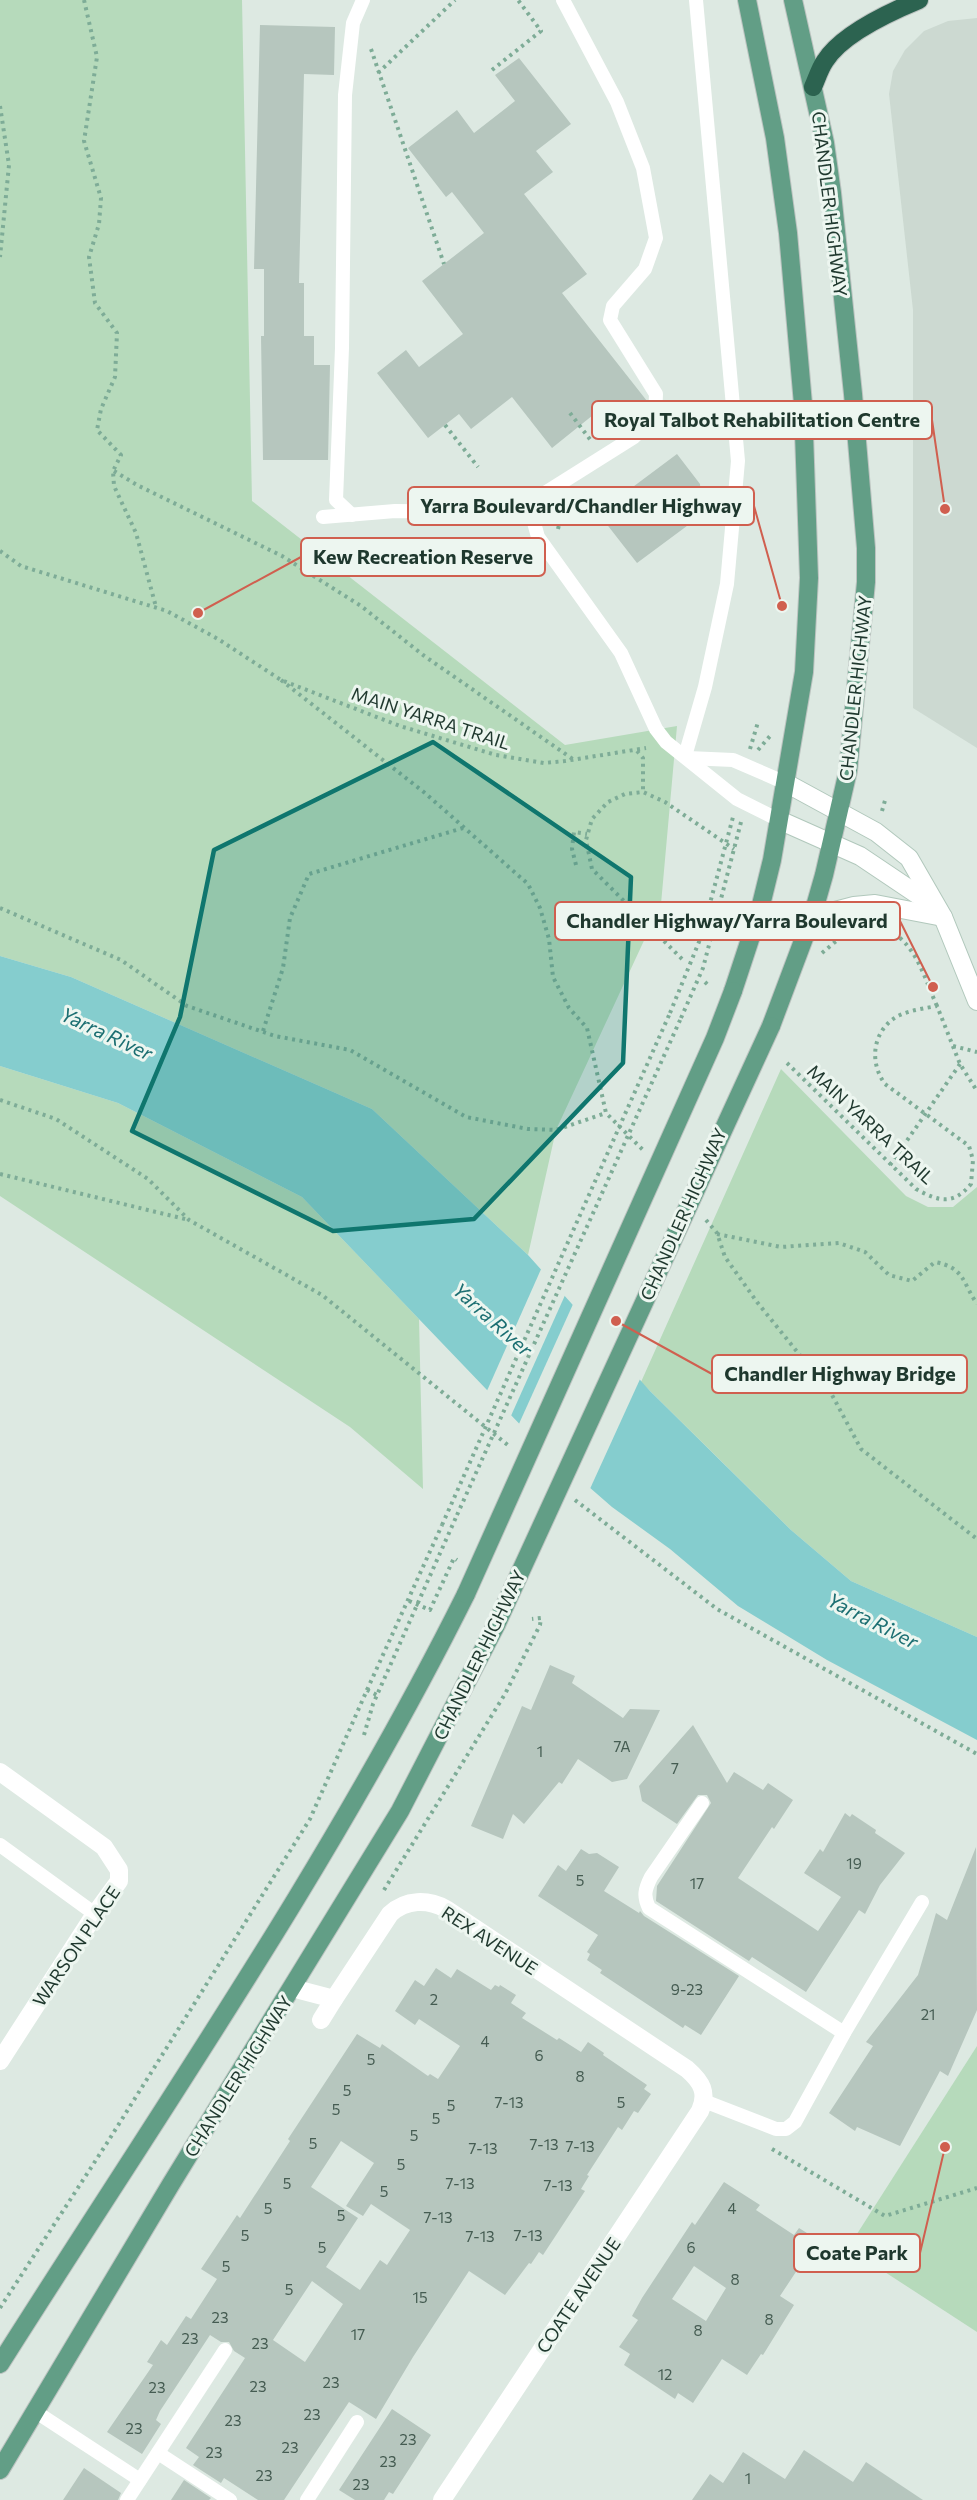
<svg xmlns="http://www.w3.org/2000/svg" width="977" height="2500" font-family="Commissioner,sans-serif">
<rect width="100%" height="100%" fill="#dde9e2"/>
<polygon fill="#ccd9d1" points="977,18 977,748 913,708 913,310 889,94 893,71 905,50 924,31 948,21"/>
<g fill="#b6dabb">
<polygon points="0,0 242,0 252,501 565,745 677,726 661,904 556,1130 528,1255 372,1109 71,977 0,956"/>
<polygon points="0,1066 118,1103 302,1197 419,1319 423,1489 350,1427 0,1196"/>
<polygon points="781,1069 906,1196 928,1207 953,1207 977,1187 977,1637 851,1581 791,1530 641,1382"/>
<polygon points="977,2046 977,2332 848,2248"/>
</g>
<polygon fill="#85cdce" points="0,956 71,977 372,1109 528,1255 650,1391 791,1530 851,1581 977,1637 977,1740 827,1660 738,1606 670,1549 612,1507 534,1439 302,1197 118,1103 0,1066"/>
<g fill="#dde9e2">
<polygon points="542,1267 566,1293 510,1418 486,1393"/>
<polygon points="574,1302 641,1377 589,1491 518,1426"/>
</g>
<g fill="#b6c6be" fill-rule="evenodd">
<polygon points="260,25 335,27 334,75 304,74 299,283 304,283 304,336 314,336 314,365 330,365 328,460 263,460 261,336 264,336 264,269 254,269"/>
<polygon points="519,58 571,124 536,151 553,172 524,194 587,274 562,293 647,401 647,404 618,426 603,407 552,448 512,397 471,429 459,414 428,438 377,373 406,350 419,367 463,334 422,281 484,233 452,192 446,197 408,148 457,110 474,133 515,101 495,75"/>
<polygon points="677,454 700,484 701,499 691,507 699,517 637,563 598,513"/>
<polygon points="550,1665 575,1676 572,1683 623,1718 630,1709 660,1710 627,1779 612,1782 578,1759 562,1784 559,1782 524,1824 513,1814 503,1839 471,1826 522,1706 531,1710"/>
<polygon points="693,1725 727,1783 734,1772 763,1790 768,1783 793,1800 774,1829 772,1827 738,1878 818,1931 841,1897 804,1873 820,1849 823,1852 845,1813 850,1817 852,1814 876,1830 875,1833 905,1853 880,1885 865,1914 859,1910 806,1992 752,1957 749,1961 656,1901 657,1886 711,1803 707,1795 698,1795 677,1824 642,1801 639,1786"/>
<polygon points="976,1847 977,2010 948,2076 940,2071 900,2146 857,2127 855,2131 829,2113 873,2046 866,2042 918,1975 936,1913 947,1920"/>
<polygon points="581,1849 589,1854 597,1853 619,1867 604,1891 639,1913 640,1911 644,1916 739,1976 701,2035 685,2025 683,2028 600,1973 602,1970 587,1960 590,1954 587,1952 598,1935 538,1896 558,1865 566,1871"/>
<path d="M 436,1968 L 451,1978 L 457,1969 L 491,1990 L 495,1985 L 499,1987 L 500,1985 L 516,1995 L 511,2003 L 526,2013 L 522,2018 L 557,2040 L 559,2038 L 581,2052 L 588,2042 L 604,2053 L 603,2055 L 647,2085 L 644,2089 L 651,2094 L 638,2113 L 634,2111 L 622,2130 L 618,2127 L 587,2175 L 589,2176 L 581,2189 L 585,2191 L 543,2255 L 539,2252 L 531,2264 L 529,2263 L 505,2295 L 469,2271 L 413,2357 L 376,2419 L 349,2402 L 284,2500 L 258,2500 L 224,2478 L 221,2483 L 193,2465 L 199,2457 L 186,2448 L 245,2358 L 234,2351 L 229,2342 L 221,2342 L 210,2335 L 160,2411 L 156,2420 L 161,2424 L 142,2454 L 107,2432 L 153,2365 L 147,2362 L 161,2340 L 167,2345 L 186,2316 L 191,2319 L 217,2279 L 201,2269 L 237,2215 L 240,2218 L 290,2141 L 288,2139 L 357,2034 L 380,2048 L 382,2044 L 428,2076 L 430,2074 L 438,2079 L 460,2046 L 419,2019 L 415,2025 L 395,2011 L 415,1980 L 424,1986 ZM 341,2141 L 374,2163 L 346,2206 L 363,2216 L 371,2204 L 410,2230 L 387,2265 L 380,2260 L 360,2290 L 326,2267 L 358,2218 L 311,2187 ZM 312,2281 L 343,2304 L 305,2362 L 273,2340 Z"/>
<path d="M 724,2182 L 760,2205 L 756,2210 L 794,2235 L 799,2228 L 818,2240 L 820,2236 L 839,2248 L 828,2266 L 809,2254 L 815,2243 L 780,2296 L 794,2305 L 763,2355 L 761,2354 L 747,2375 L 722,2359 L 693,2403 L 678,2393 L 675,2399 L 624,2365 L 630,2354 L 619,2347 L 638,2320 L 632,2316 L 642,2298 L 692,2222 L 695,2225 ZM 694,2266 L 726,2288 L 706,2321 L 672,2299 Z"/>
<polygon points="392,2409 431,2435 393,2494 389,2492 384,2500 355,2500 339,2490"/>
<polygon points="804,2450 853,2482 866,2462 923,2500 692,2500 710,2474 723,2483 743,2452 785,2479"/>
<polygon points="84,2468 121,2493 118,2500 63,2500"/>
<polygon points="184,2480 211,2498 209,2500 171,2500"/>
</g>
<g fill="none" stroke-linecap="round" stroke-linejoin="round">
<defs>
<g id="secondary">
<polyline points="786,783 876,832 909,858 943,917 977,1001"/>
<polyline points="779,820 860,856 933,905"/>
<polyline points="812,917 854,906 875,904 943,917"/>
</g>
<g id="primary">
<polyline points="733,991 760,909 772,860 804,672 809,578 803,404 788,233 775,138 747,0"/>
<polyline points="771,1026 812,917 824,875 848,771 866,582 866,548 853,394 832,193 825,143 793,0"/>
<path d="M 0,2364 C 160,2111 332,1863 466,1594"/>
<polyline points="0,2470 171,2184 400,1811 496,1625"/>
</g>
<path id="highway" d="M 813,87 C 817,78 820,68 825,61 C 842,34 890,12 919,0"/>
</defs>
<use href="#secondary" stroke="#b1c8bc" stroke-width="20"/>
<use href="#primary" stroke="#bcc3c0" stroke-width="20"/>
<use href="#highway" stroke="#bcc3c0" stroke-width="20"/>
<g stroke="#7eac97" stroke-width="4" stroke-dasharray="3 4.5" stroke-linecap="butt">
<polyline points="84,0 97,57 84,141 101,198 99,224 89,257 95,303 117,333 115,377 101,409 97,430 121,455 113,471 114,486 136,533 156,607"/>
<polyline points="371,49 444,264"/>
<polyline points="492,70 541,31 518,0"/>
<polyline points="378,73 455,0"/>
<polyline points="0,106 9,165 0,257"/>
<polyline points="570,413 592,442"/>
<polyline points="445,425 478,467"/>
<polyline points="114,471 137,485 282,556 361,606 423,655 574,760"/>
<polyline points="558,529 564,505"/>
<polyline points="0,551 21,566 167,611 218,639 281,680 400,726 496,755 544,763 565,761 646,748"/>
<polyline points="281,680 425,793 528,884 540,908 549,939 553,977 569,1008 587,1028 606,1113 643,1150"/>
<polyline points="750,749 758,722"/>
<polyline points="758,750 770,736"/>
<polyline points="637,751 643,758 643,792"/>
<polyline points="882,811 886,797"/>
<polyline points="576,865 572,849 574,832 587,834"/>
<polyline points="0,908 121,960 187,1006 275,1036 350,1050 466,1117 528,1129 556,1130 606,1113"/>
<path d="M 887,930 C 916,942 925,980 937,1006"/>
<polyline points="822,953 848,931"/>
<polyline points="682,959 592,869 586,840 592,819 608,802 625,794 643,792 665,802 734,849"/>
<polyline points="705,982 709,986"/>
<polyline points="670,1013 701,937 733,817"/>
<polyline points="681,1018 703,968 741,822"/>
<polyline points="263,1031 283,968 290,918 309,874 463,828"/>
<polyline points="953,1046 977,1052"/>
<path d="M 787,1063 L 916,1189 C 938,1201 953,1206 971,1184 L 973,1160 L 969,1146 L 885,1084 C 868,1061 873,1028 900,1015 C 911,1010 926,1008 937,1006 L 960,1064 L 977,1091"/>
<polyline points="0,1100 56,1119 148,1179 189,1220 322,1295 509,1446"/>
<polyline points="890,1165 960,1064"/>
<polyline points="0,1174 189,1220"/>
<polyline points="706,1220 717,1233 725,1257 757,1302 832,1395 861,1449 977,1539"/>
<path d="M 717,1234 L 781,1247 L 839,1243 L 865,1252 L 889,1275 L 912,1281 L 935,1262 C 965,1268 962,1282 977,1304"/>
<polyline points="575,1500 717,1609 977,1754"/>
<polyline points="409,1601 430,1610 454,1558 457,1560"/>
<polyline points="367,1690 442,1525"/>
<polyline points="364,1735 373,1704 457,1515"/>
<polyline points="384,1890 505,1694 540,1625 541,1618 532,1619"/>
<polyline points="772,2149 885,2216 977,2188"/>
<polyline points="0,2308 107,2143 310,1819 367,1690 377,1695"/>
</g>
<g stroke="#fff" stroke-width="14">
<polyline points="352,515 336,500 342,348 345,95 353,23 363,0"/>
<polyline points="323,517 395,511 478,512 533,519 538,537 621,653 656,729 666,742 737,799 779,820"/>
<polyline points="533,519 536,504 545,493 634,437 655,417 656,394 610,320 613,306 645,269 656,238 643,168 617,102 563,0"/>
<polyline points="685,756 705,687 727,584 738,461 696,0"/>
<polyline points="688,758 733,760 786,783"/>
<path d="M 702,1803 L 651,1877 C 645,1889 643,1896 649,1908 L 844,2033"/>
<polyline points="0,1845 95,1914"/>
<polyline points="704,2101 776,2129 786,2129 795,2122 844,2033 922,1902"/>
<polyline points="36,2412 140,2480"/>
<polyline points="158,2453 230,2500"/>
<polyline points="127,2500 225,2350"/>
<polyline points="307,2500 357,2422"/>
</g>
<g stroke="#fff" stroke-width="18">
<polyline points="0,1772 104,1847 119,1870 119,1881 95,1914 0,2061"/>
<path d="M 292,1988 L 334,1999 L 390,1914 C 406,1899 428,1899 446,1909 L 687,2069 C 702,2082 708,2093 700,2111 L 442,2500"/>
<polyline points="321,2020 334,1999"/>
</g>
<use href="#secondary" stroke="#fff" stroke-width="18"/>
<use href="#primary" stroke="#629e86" stroke-width="18"/>
<use href="#highway" stroke="#2c6350" stroke-width="18"/>
<defs>
<g id="primary-bridge">
<polyline points="466,1594 715,1038 733,991"/>
<polyline points="496,1625 771,1026"/>
</g>
</defs>
<use href="#primary-bridge" stroke="#bcc3c0" stroke-width="20" stroke-linecap="butt"/>
<g stroke="#7eac97" stroke-width="4" stroke-dasharray="3 4.5" stroke-linecap="butt">
<polyline points="457,1515 681,1018"/>
<polyline points="442,1525 670,1013"/>
</g>
<use href="#primary-bridge" stroke="#629e86" stroke-width="18"/>
</g>
<path fill="#0f766e" fill-opacity="0.2" stroke="#0f766e" stroke-width="4.5" stroke-linejoin="round" d="M 433,742 L 631,877 L 623,1063 L 474,1219 L 333,1231 L 132,1131 L 180,1017 L 214,850 Z"/>
<g text-anchor="middle" dominant-baseline="central" stroke-width="6" stroke-linejoin="round" paint-order="stroke">
<g font-size="15" fill="#455c52">
<text x="622" y="1746">7A</text>
<text x="540" y="1751">1</text>
<text x="675" y="1768">7</text>
<text x="854" y="1863">19</text>
<text x="580" y="1880">5</text>
<text x="697" y="1883">17</text>
<text x="687" y="1989">9-23</text>
<text x="434" y="1999">2</text>
<text x="928" y="2014">21</text>
<text x="485" y="2041">4</text>
<text x="539" y="2055">6</text>
<text x="371" y="2059">5</text>
<text x="580" y="2076">8</text>
<text x="347" y="2090">5</text>
<text x="509" y="2102">7-13</text>
<text x="621" y="2102">5</text>
<text x="451" y="2105">5</text>
<text x="336" y="2109">5</text>
<text x="436" y="2118">5</text>
<text x="414" y="2135">5</text>
<text x="313" y="2143">5</text>
<text x="544" y="2144">7-13</text>
<text x="580" y="2146">7-13</text>
<text x="483" y="2148">7-13</text>
<text x="401" y="2164">5</text>
<text x="287" y="2183">5</text>
<text x="460" y="2183">7-13</text>
<text x="558" y="2185">7-13</text>
<text x="384" y="2191">5</text>
<text x="268" y="2208">5</text>
<text x="732" y="2208">4</text>
<text x="341" y="2215">5</text>
<text x="438" y="2217">7-13</text>
<text x="245" y="2235">5</text>
<text x="528" y="2235">7-13</text>
<text x="480" y="2236">7-13</text>
<text x="322" y="2247">5</text>
<text x="691" y="2247">6</text>
<text x="226" y="2266">5</text>
<text x="735" y="2279">8</text>
<text x="289" y="2289">5</text>
<text x="420" y="2297">15</text>
<text x="220" y="2317">23</text>
<text x="769" y="2319">8</text>
<text x="698" y="2330">8</text>
<text x="358" y="2334">17</text>
<text x="190" y="2338">23</text>
<text x="260" y="2343">23</text>
<text x="665" y="2374">12</text>
<text x="331" y="2382">23</text>
<text x="258" y="2386">23</text>
<text x="157" y="2387">23</text>
<text x="312" y="2414">23</text>
<text x="233" y="2420">23</text>
<text x="134" y="2428">23</text>
<text x="408" y="2439">23</text>
<text x="290" y="2447">23</text>
<text x="214" y="2452">23</text>
<text x="388" y="2461">23</text>
<text x="264" y="2475">23</text>
<text x="748" y="2478">1</text>
<text x="361" y="2484">23</text>
</g>
<g font-size="18" fill="#1f382e" stroke="#edf6f0">
<text transform="translate(830 204) rotate(83)">CHANDLER HIGHWAY</text>
<text transform="translate(855 688) rotate(-84)">CHANDLER HIGHWAY</text>
<text transform="translate(431 718) rotate(18)">MAIN YARRA TRAIL</text>
<text transform="translate(871 1124) rotate(43)">MAIN YARRA TRAIL</text>
<text transform="translate(683 1214) rotate(-66)">CHANDLER HIGHWAY</text>
<text transform="translate(479 1655) rotate(-64)">CHANDLER HIGHWAY</text>
<text transform="translate(490 1940) rotate(33)">REX AVENUE</text>
<text transform="translate(76 1946) rotate(-56)">WARSON PLACE</text>
<text transform="translate(238 2076) rotate(-58)">CHANDLER HIGHWAY</text>
<text transform="translate(578 2295) rotate(-56)">COATE AVENUE</text>
</g>
<g font-size="20" font-style="italic" fill="#1c6f72" stroke="#edf6f0">
<text transform="translate(107 1033) rotate(25)">Yarra River</text>
<text transform="translate(493 1319) rotate(42)">Yarra River</text>
<text transform="translate(873 1620) rotate(27)">Yarra River</text>
</g>
</g>
<path fill="none" stroke="#d05f4f" stroke-width="2" d="M945 509L932 420M782 606L754 506M198 613L301 557M933 987L900 921M616 1321L712 1374M945 2147L920 2253"/>
<g fill="#d05f4f" stroke="#edf6f0" stroke-width="2">
<circle cx="945" cy="509" r="6"/>
<circle cx="782" cy="606" r="6"/>
<circle cx="198" cy="613" r="6"/>
<circle cx="933" cy="987" r="6"/>
<circle cx="616" cy="1321" r="6"/>
<circle cx="945" cy="2147" r="6"/>
</g>
<g fill="#edf6f0" stroke="#d05f4f" stroke-width="2">
<rect x="592" y="401" width="340" height="38" rx="6"/>
<rect x="408" y="487" width="346" height="38" rx="6"/>
<rect x="301" y="538" width="244" height="38" rx="6"/>
<rect x="555" y="902" width="345" height="38" rx="6"/>
<rect x="712" y="1355" width="255" height="38" rx="6"/>
<rect x="794" y="2234" width="126" height="38" rx="6"/>
</g>
<g font-size="20" text-anchor="middle" font-weight="bold" fill="#1f382e">
<text x="762" y="427">Royal Talbot Rehabilitation Centre</text>
<text x="581" y="513">Yarra Boulevard/Chandler Highway</text>
<text x="423" y="564">Kew Recreation Reserve</text>
<text x="727" y="928">Chandler Highway/Yarra Boulevard</text>
<text x="840" y="1381">Chandler Highway Bridge</text>
<text x="857" y="2260">Coate Park</text>
</g>
</svg>
